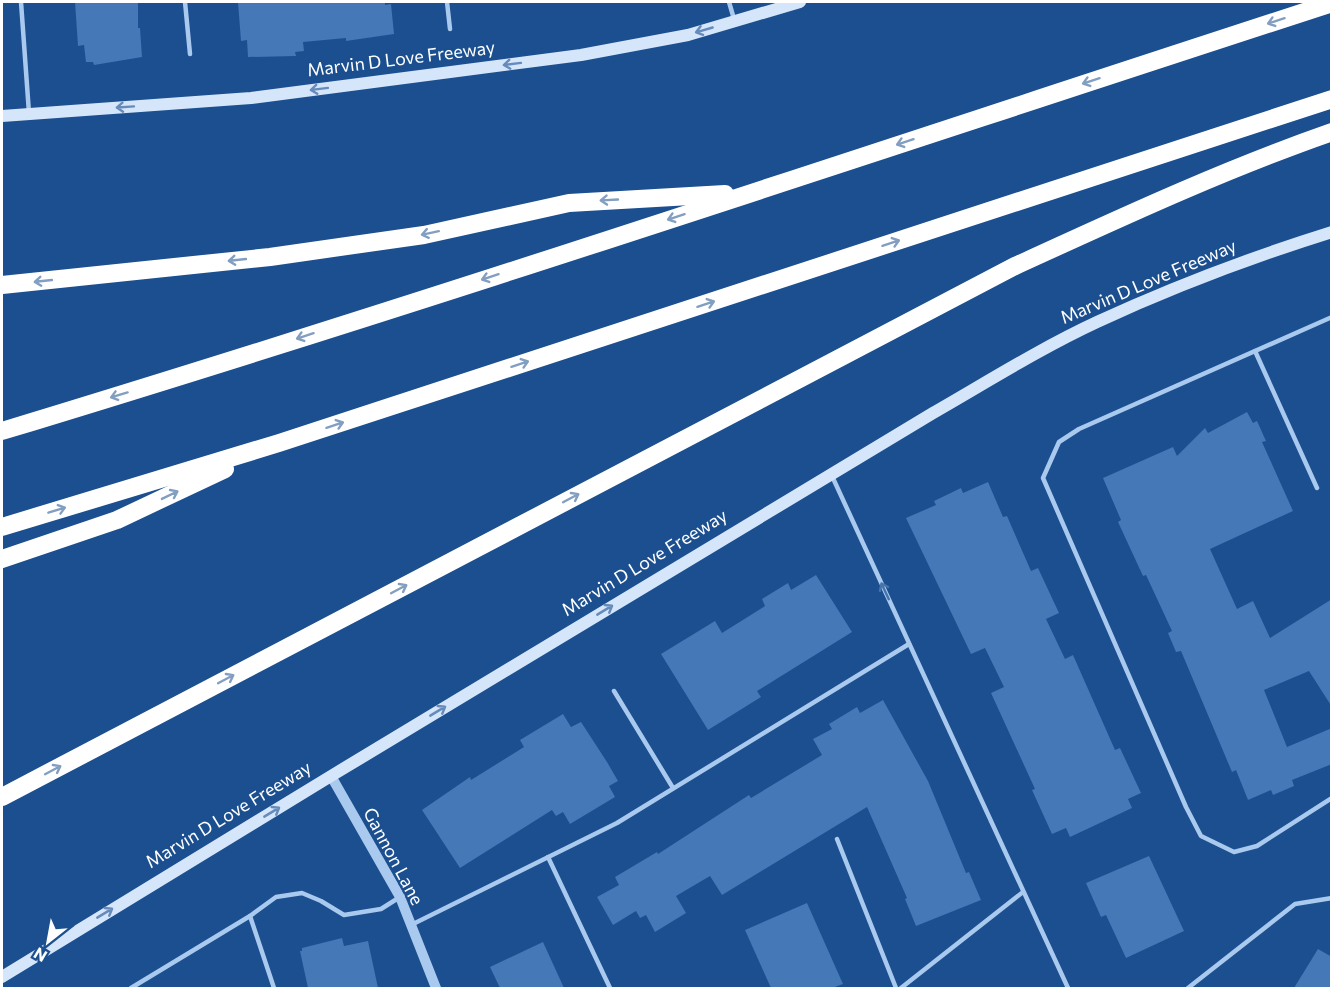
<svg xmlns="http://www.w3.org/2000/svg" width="1333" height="990" font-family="Commissioner,sans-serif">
<rect width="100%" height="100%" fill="#1b4f8f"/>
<g fill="#4478b7">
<polygon points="75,2 138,2 138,28 140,28 142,57 94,65 93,62 86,62 84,45 78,46"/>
<polygon points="238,2 385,2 385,5 391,4 394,34 346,41 346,38 303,42 304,51 295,52 296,56 248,57 247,40 241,41"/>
<polygon points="1247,412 1253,423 1257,421 1266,441 1262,442 1293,511 1210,549 1237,609 1253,601 1270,638 1332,599 1332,707 1309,671 1264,690 1287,747 1332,728 1332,764 1292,780 1294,786 1273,795 1271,790 1248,800 1236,770 1232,772 1181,651 1176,652 1168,633 1172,631 1146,575 1143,576 1118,522 1121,520 1103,478 1173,447 1177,456 1205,428 1208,433"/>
<polygon points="988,482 1003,517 1007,516 1031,571 1038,568 1059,613 1046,619 1065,659 1073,655 1115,750 1120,748 1141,793 1128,799 1132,808 1070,837 1066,828 1052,834 1032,790 1035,789 991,693 1004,687 985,648 971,654 906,518 936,505 934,501 961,488 963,493"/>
<polygon points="816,575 852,632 757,691 761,697 708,730 661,654 715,621 722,633 765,606 762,599 788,583 791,590"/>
<polygon points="883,700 928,781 966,873 969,872 981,900 916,926 905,899 907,898 867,807 722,895 710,876 676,896 686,913 655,932 646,915 640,918 636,911 613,925 597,897 619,885 615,877 657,852 658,854 749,795 751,798 822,755 813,739 832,729 829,724 857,707 860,713"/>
<polygon points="563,714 571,727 581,722 607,762 618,781 609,786 615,797 570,824 563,812 556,816 552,810 460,868 422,810 470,777 471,780 524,747 520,740"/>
<polygon points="1149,856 1184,931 1126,958 1106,915 1101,917 1086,883"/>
<polygon points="807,903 843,984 832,988 771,988 745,930"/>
<polygon points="342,938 344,946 368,941 378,988 308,988 300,951 302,951 302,948"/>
<polygon points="543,942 564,988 500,988 490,967"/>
<polygon points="1318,949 1332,957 1332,988 1294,988"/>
</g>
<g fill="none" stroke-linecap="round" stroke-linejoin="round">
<g stroke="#a9c9ee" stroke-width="4.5">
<polyline points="21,2 29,113"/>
<polyline points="185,2 190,54"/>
<polyline points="447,2 450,29"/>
<polyline points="729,2 734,19"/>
<polyline points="1332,317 1079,429 1059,442 1043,478 1186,807 1201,836 1234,852 1257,846 1332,798"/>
<polyline points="1255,351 1317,488"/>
<polyline points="832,476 1068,988"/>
<polyline points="614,691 673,788"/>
<polyline points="837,839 896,988"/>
<polyline points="548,857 610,988"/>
<polyline points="250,916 274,988"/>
<polyline points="411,925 617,823 909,644"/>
<polyline points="131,988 250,916 276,897 302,893 321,901 344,915 381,909 400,897"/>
<polyline points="901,988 1023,892"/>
<polyline points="1188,988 1295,904 1332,898"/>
</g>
<polyline stroke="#a9c9ee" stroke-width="10" points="331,776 400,897 436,988"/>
<g stroke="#d6e6fa" stroke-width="12">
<polyline points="2,116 251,98 581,55 688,35 800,2"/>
<path d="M 2,977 L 331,776 L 933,413 C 987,382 1041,348 1097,322 C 1173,287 1252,257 1332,232"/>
</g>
<g stroke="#fff" stroke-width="18">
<polyline points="2,285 270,257 424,235 569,203 725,194"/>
<path d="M 2,431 C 447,296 889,147 1332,3"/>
<polyline points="2,527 279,443 1332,99"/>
<polyline points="2,559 117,520 225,469"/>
<path d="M 2,797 L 1015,266 C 1120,218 1223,170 1332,132"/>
</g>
</g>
<defs><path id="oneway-shaft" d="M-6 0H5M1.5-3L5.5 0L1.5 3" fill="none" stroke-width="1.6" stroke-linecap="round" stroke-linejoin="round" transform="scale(1.5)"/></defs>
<g stroke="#829ec1">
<use href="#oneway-shaft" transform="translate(1276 21) rotate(162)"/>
<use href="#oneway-shaft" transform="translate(1091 81) rotate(162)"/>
<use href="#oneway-shaft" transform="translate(905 142) rotate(162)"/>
<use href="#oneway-shaft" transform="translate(609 200) rotate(177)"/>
<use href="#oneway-shaft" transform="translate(676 217) rotate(162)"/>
<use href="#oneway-shaft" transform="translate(430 233) rotate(168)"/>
<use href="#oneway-shaft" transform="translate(891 243) rotate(-18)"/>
<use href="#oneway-shaft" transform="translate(237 260) rotate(174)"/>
<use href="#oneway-shaft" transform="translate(490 277) rotate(162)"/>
<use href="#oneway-shaft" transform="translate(43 281) rotate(174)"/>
<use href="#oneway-shaft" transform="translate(706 304) rotate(-18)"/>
<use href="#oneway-shaft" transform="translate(305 336) rotate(162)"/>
<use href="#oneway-shaft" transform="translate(520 364) rotate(-18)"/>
<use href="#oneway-shaft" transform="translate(119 395) rotate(163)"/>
<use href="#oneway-shaft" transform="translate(335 425) rotate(-18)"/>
<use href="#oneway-shaft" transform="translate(170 495) rotate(-26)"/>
<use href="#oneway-shaft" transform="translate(571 498) rotate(-28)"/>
<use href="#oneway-shaft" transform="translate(57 510) rotate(-17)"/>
<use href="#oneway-shaft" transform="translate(399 589) rotate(-28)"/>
<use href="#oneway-shaft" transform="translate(226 679) rotate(-28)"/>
<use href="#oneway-shaft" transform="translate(53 770) rotate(-28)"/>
</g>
<g stroke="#668bba">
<use href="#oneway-shaft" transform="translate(704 30) rotate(164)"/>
<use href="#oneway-shaft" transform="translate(512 64) rotate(173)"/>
<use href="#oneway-shaft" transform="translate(319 89) rotate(173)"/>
<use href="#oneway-shaft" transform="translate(125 107) rotate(176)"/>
<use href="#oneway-shaft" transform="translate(605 610) rotate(-31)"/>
<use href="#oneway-shaft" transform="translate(438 711) rotate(-31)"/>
<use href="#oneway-shaft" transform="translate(272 812) rotate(-31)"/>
<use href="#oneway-shaft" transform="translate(105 913) rotate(-31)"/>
</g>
<use stroke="#4674ac" href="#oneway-shaft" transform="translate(885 591) rotate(-115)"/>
<g text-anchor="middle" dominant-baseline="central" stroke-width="4.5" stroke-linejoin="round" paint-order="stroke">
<g font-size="18" fill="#fff" stroke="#1b4f8f">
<text transform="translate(401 58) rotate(-7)">Marvin D Love Freeway</text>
<text transform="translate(1148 281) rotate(-23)">Marvin D Love Freeway</text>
<text transform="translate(644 562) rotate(-31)">Marvin D Love Freeway</text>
<text transform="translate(228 814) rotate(-31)">Marvin D Love Freeway</text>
<text transform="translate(394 856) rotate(62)">Gannon Lane</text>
</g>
</g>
<rect width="1333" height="990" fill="none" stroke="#ffffff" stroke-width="6"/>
<g transform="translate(48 942) rotate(211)" stroke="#1b4f8f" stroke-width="4.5" paint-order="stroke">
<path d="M0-4.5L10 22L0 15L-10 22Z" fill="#ffffff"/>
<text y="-9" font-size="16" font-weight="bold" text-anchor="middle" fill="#ffffff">N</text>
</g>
</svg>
